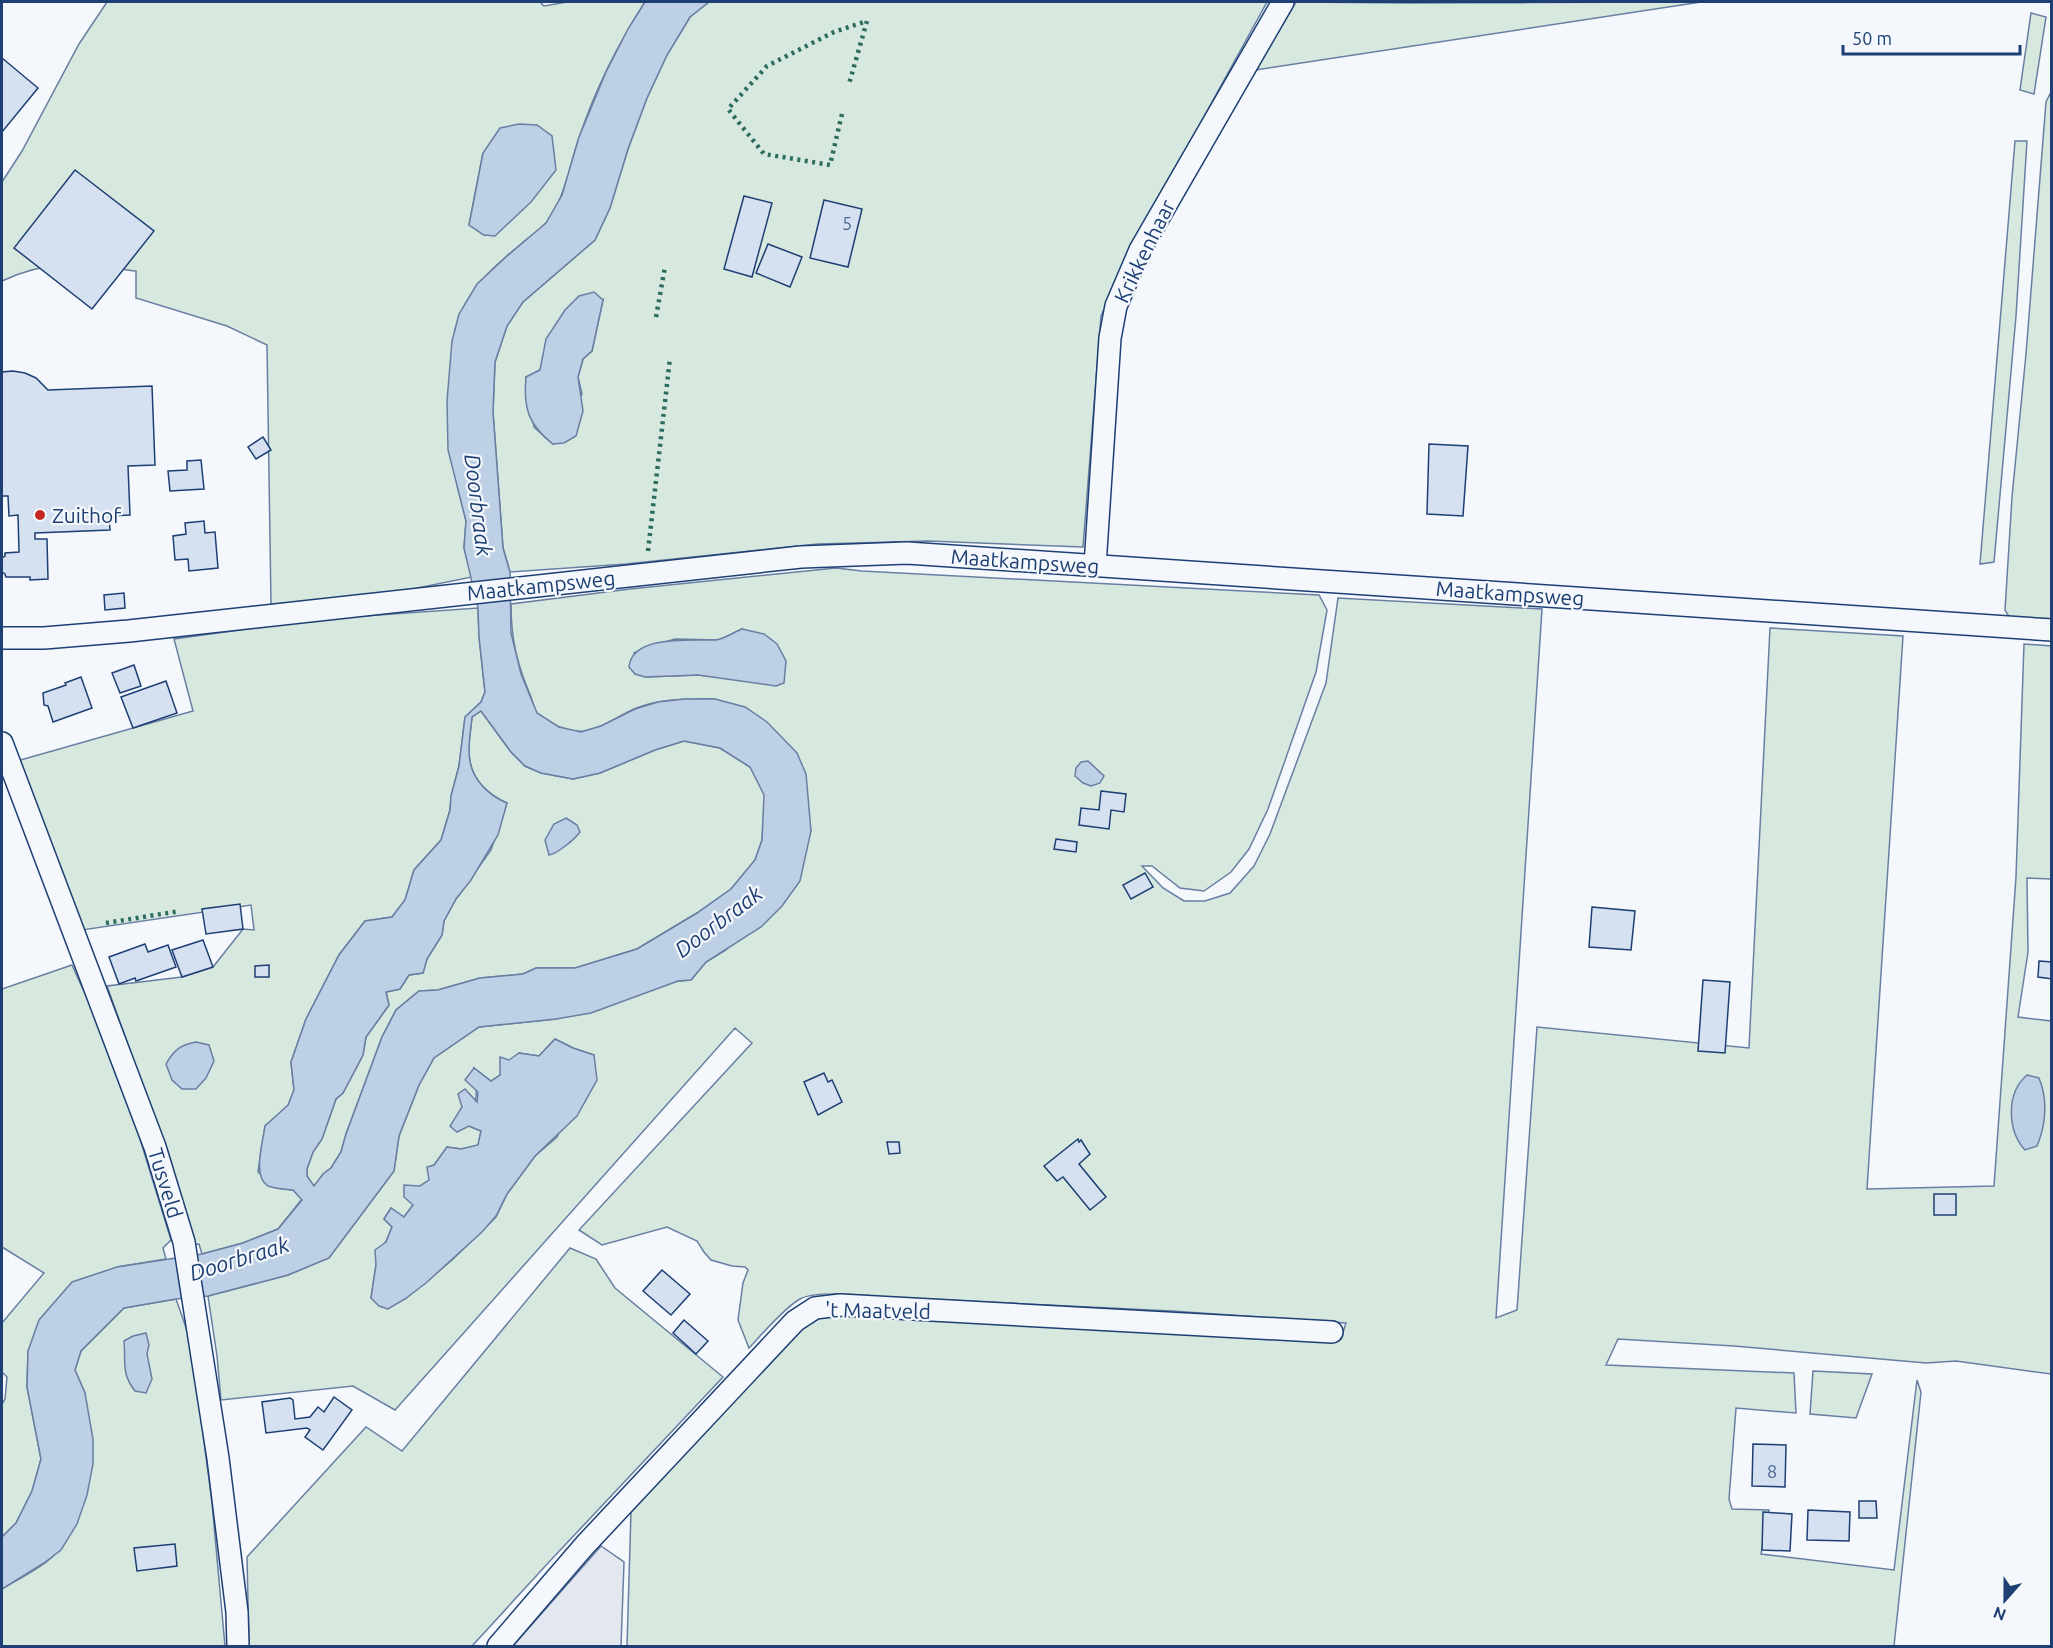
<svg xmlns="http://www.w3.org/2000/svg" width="2053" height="1648" font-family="Ubuntu,sans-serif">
<rect width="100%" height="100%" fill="#f4f7fb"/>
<g fill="#d7e8df" stroke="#687fa3" stroke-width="1.5" fill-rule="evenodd">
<path d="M 107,2 L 540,2 L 544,6 L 567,2 L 645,2 C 618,44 595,90 579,138 C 569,166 565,199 546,223 C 540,231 529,237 521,244 C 492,268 466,290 455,329 L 457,485 L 466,521 L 464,548 L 472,577 L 363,599 L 271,604 L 267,345 L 227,326 L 136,298 L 136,271 C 84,264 52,258 2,281 L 2,182 L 22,151 L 79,44 ZM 483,153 L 484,235 L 469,225 Z"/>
<path d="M 709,2 L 1267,2 L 1140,233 L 1101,316 L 1083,547 L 928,541 L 818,544 L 626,564 L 510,572 L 503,548 L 493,412 L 495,362 L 507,326 L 523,302 L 595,240 L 610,208 L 628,149 L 647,98 L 667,55 L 690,17 ZM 603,300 L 592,351 L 583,359 L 578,377 L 582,394 L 553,444 L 534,427 L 526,377 L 540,370 Z"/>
<polygon points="1296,2 1411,3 1701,2 1255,70"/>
<polygon points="2031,13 2046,17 2034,94 2020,90"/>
<polygon points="2051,92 2051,624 2012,622 2005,610 2012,497 2026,354 2046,102"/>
<polygon points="2015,141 2027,141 2016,316 1994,562 1980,564"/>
<path d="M 836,568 L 862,571 L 1319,595 L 1327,610 L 1316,672 L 1268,809 L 1249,849 L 1231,872 L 1204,891 L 1180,888 L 1152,866 L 1142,866 L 1163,888 L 1184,901 L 1205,901 L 1230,893 L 1254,866 L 1270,834 L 1326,683 L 1338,598 L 1542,609 L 1496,1318 L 1517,1310 L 1537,1027 L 1749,1048 L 1770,628 L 1903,636 L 1867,1189 L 1994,1186 L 2016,877 L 2024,644 L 2051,646 L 2051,879 L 2027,878 L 2028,952 L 2018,1017 L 2051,1021 L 2051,1374 L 1956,1361 L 1926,1363 L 1734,1346 L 1618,1339 L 1606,1365 L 1794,1373 L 1796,1413 L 1736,1408 L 1729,1499 L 1732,1509 L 1769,1510 L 1761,1554 L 1894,1570 L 1917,1380 L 1921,1392 L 1894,1646 L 627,1646 L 631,1512 L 812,1315 L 821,1313 L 1341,1339 L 1346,1323 L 1172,1311 L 884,1297 C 865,1295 816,1290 800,1299 C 784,1308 762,1334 749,1348 L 738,1320 L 743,1283 L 748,1270 L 745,1267 L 732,1266 L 711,1260 L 704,1252 L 697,1241 L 667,1227 L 602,1245 L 579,1230 L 752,1043 L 735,1028 L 395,1410 L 353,1386 L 221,1400 L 217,1356 L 208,1296 L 288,1275 L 329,1258 L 394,1171 L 399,1136 L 419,1085 L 434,1058 L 479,1027 L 556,1019 L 678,981 L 691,980 L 706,962 L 726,950 L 811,831 L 715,699 C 688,699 659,698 634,709 C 617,717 602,728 584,731 C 570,733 548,724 538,714 C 534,710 533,702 531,697 C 517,664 511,640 511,604 L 630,589 ZM 742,629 L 727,678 L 698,675 L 645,677 L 634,653 L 648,647 L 675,639 L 719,640 ZM 555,1039 L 573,1048 L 594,1055 L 557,1137 L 535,1156 L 507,1194 L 496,1217 L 452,1260 L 405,1299 L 371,1298 L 376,1265 L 392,1227 L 384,1219 L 391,1208 L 404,1217 L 413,1205 L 420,1186 L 429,1180 L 434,1165 L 447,1147 L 461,1149 L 478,1146 L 481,1131 L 469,1126 C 477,1101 478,1094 474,1068 L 491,1081 L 500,1075 L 519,1053 L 539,1056 Z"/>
<polygon points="478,608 479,637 485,692 481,702 465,717 459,766 451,796 450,810 441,840 414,870 405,900 392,917 365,921 339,955 306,1019 291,1062 294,1090 288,1106 265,1126 258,1172 276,1188 293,1190 302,1199 278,1229 243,1243 202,1254 199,1244 192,1245 162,1140 107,986 182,977 213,967 243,929 254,930 251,905 82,930 17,761 193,711 174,639 321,619"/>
<path d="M 481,711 L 511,752 L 525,766 L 541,773 L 573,779 L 600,773 L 655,750 L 684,741 L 720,748 L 750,767 L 765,794 L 762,840 L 755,860 L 731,889 L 697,913 L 637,949 L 575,968 L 536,968 L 523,974 L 480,978 L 438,990 L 419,991 L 396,1010 L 382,1037 L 346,1134 L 341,1152 L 331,1168 L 323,1174 L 314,1187 L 307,1176 L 307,1169 L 313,1152 L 322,1139 L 336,1099 L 343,1093 L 363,1055 L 366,1037 L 389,1005 L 386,992 L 400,989 L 409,975 L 423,973 L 427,959 L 442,935 L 444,921 L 456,899 L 491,850 L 507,803 C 490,796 473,781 470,761 C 467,747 471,730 472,717 Z"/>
<polygon points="72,965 101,1029 140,1139 171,1240 163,1248 166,1259 117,1267 28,1351 27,1387 41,1459 32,1491 16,1523 2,1537 2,1404 5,1399 7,1377 2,1372 2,1323 44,1273 2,1247 2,989"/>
<polygon points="570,1248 596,1259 615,1288 723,1377 549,1562 472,1646 249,1646 247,1557 366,1427 402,1451"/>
<path d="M 176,1299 L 191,1342 L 212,1503 L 225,1646 L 2,1646 L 2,1589 C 25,1575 54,1563 68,1538 L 85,1393 L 75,1370 L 81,1351 L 124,1308 Z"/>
<polygon points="1813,1371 1872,1374 1856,1418 1810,1414"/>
</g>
<polygon fill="#e3e8f0" stroke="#687fa3" stroke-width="1.5" points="601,1546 624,1562 621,1646 513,1646"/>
<g fill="#bed0e5" stroke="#687fa3" stroke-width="1.5" fill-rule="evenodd">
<path d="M 645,2 L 709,2 L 690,17 L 667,55 L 647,98 L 628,149 L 610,208 L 595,240 L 523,302 L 507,326 L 495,362 L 493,412 L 503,548 L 510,572 L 511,633 L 521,674 L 537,713 L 559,727 L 581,732 L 601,726 L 635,709 L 658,702 L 684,699 L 715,699 L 745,707 L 767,722 L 797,753 L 806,774 L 811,831 L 800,881 L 782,906 L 761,927 L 706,962 L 691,980 L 678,981 L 591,1013 L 556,1019 L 479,1027 L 434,1058 L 419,1085 L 399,1136 L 394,1171 L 329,1258 L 288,1275 L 208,1296 L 176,1299 L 124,1308 L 81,1351 L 75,1370 L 85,1393 L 93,1439 L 93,1464 L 87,1495 L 77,1524 L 61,1550 L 44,1563 L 2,1589 L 2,1537 L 16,1523 L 32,1491 L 41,1459 L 27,1387 L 28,1351 L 39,1320 L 72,1282 L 117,1267 L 202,1254 L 243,1243 L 278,1229 L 302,1200 L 293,1190 C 284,1189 276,1189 268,1186 C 252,1177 263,1142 265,1126 L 288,1105 L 294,1090 L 291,1062 L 306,1019 L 339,955 L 365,921 L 392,917 L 405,900 L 414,870 L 441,840 L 450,810 L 451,796 L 459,766 L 465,717 L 481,702 L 485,692 L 479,637 L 478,608 L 464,548 L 466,521 L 448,450 L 447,401 L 452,341 L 459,314 L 477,284 L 507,256 L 546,223 L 562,195 L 579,137 L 606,72 L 628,29 ZM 481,711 L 511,752 L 525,766 L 541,773 L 573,779 L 600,773 L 655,750 L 684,741 L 720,748 L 750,767 L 764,795 L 762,840 L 755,860 L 731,889 L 697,913 L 637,949 L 575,968 L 536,968 L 523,974 L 480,978 L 438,990 L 419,991 L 396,1010 L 382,1037 L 346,1134 L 341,1152 L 331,1168 L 323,1174 L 314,1186 L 307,1176 L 307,1169 L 313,1152 L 322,1139 L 336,1099 L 343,1093 L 363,1055 L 366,1037 L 389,1005 L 386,992 L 400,989 L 409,975 L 423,973 L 427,959 L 442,935 L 444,921 L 456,899 L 471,880 L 498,835 L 507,803 C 490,796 473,781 470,761 C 467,747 471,730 472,717 Z"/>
<polygon points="519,124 537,125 552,136 556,170 531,202 495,236 484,235 469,225 483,153 500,128"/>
<path d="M 594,292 L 603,300 L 592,351 L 583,359 L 578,377 L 583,411 L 576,436 L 564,443 L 553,444 C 528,425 523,407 526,377 L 540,370 L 546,339 L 565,310 L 579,296 Z"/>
<path d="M 742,629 L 764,634 L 777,644 L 786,661 L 784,683 L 776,686 L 698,675 L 645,677 L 635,674 L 629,667 C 632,634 693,641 716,640 C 725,639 734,632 742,629 Z"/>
<polygon points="1088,761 1104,776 1100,783 1091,786 1083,783 1075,776 1076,768 1081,762"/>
<path d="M 566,818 L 577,825 L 580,832 C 575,839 557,854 549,855 L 545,840 L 554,824 Z"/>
<polygon points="555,1039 573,1048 594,1055 597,1080 577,1116 535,1156 507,1194 496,1216 482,1232 426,1283 405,1299 388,1309 379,1306 371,1298 376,1265 375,1250 386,1242 392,1227 384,1219 391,1208 404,1217 413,1205 404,1197 404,1185 420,1186 429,1180 427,1167 434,1165 447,1147 461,1149 478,1145 481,1131 469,1126 457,1132 450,1126 462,1107 458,1094 465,1089 477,1102 478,1092 465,1080 474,1068 491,1081 500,1075 500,1057 509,1060 519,1053 539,1056"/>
<path d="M 196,1042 L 209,1045 L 214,1061 L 206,1078 L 196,1089 L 182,1089 L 172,1080 L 166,1064 C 174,1050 180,1045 196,1042 Z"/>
<path d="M 2027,1075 L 2039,1078 C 2048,1099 2046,1125 2037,1146 L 2025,1150 C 2007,1130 2006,1093 2027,1075 Z"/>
<path d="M 146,1333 L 149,1345 L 147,1354 L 152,1379 L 146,1393 L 135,1391 C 121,1373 126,1363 124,1341 L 133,1336 Z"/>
</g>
<g fill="#d5e0f0" stroke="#1d3f73" stroke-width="1.5">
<polygon points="2,58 38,88 2,132"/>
<polygon points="75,170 154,231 92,309 14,248"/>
<polygon points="744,196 772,203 752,277 724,269"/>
<polygon points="824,200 862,209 848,267 810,258"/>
<polygon points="768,244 802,257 790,287 756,273"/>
<polygon points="13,371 25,373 36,378 48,390 152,386 155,465 128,466 130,515 109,516 110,530 35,533 35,539 47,539 48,579 30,580 30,577 6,577 5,574 2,572 2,558 5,556 5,553 19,552 18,515 9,516 8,496 2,496 2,372"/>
<polygon points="263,437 271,450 256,459 248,447"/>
<polygon points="1429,444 1468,446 1463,516 1427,514"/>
<polygon points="201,460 204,489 170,491 168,471 187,470 187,461"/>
<polygon points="204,521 205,533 215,532 218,568 189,571 188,559 175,560 173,536 186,534 185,523"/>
<polygon points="124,593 125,608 105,610 104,595"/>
<polygon points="134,665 141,686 120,693 112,673"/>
<polygon points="81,677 92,708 53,722 48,706 44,705 43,693 66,685 65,683"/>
<polygon points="166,681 177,713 133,728 121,697"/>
<polygon points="1101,791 1126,794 1124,812 1111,810 1109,829 1079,825 1081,808 1099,810"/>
<polygon points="1056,839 1077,842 1076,852 1054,849"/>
<polygon points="1145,873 1153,887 1131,899 1123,885"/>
<polygon points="240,904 243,929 206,934 202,909"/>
<polygon points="1592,907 1635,911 1631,950 1589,947"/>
<polygon points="203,940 213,967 182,977 172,950"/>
<polygon points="145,944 148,952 168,945 176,967 136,981 135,978 119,984 109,957"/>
<polygon points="2039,961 2052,962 2052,979 2038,977"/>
<polygon points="269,965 269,977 255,977 255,966"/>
<polygon points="1703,980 1730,982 1725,1053 1698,1051"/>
<polygon points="824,1073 828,1082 832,1080 842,1102 818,1115 804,1082"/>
<polygon points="1078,1139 1079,1142 1081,1140 1090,1154 1079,1164 1106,1197 1090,1210 1063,1177 1057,1181 1044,1166"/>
<polygon points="887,1142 899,1142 900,1153 889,1154"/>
<rect x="1934" y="1194" width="22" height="21"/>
<polygon points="662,1270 690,1294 671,1315 643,1291"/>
<polygon points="684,1320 708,1341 696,1354 673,1333"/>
<polygon points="334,1397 352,1410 323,1450 305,1437 310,1430 307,1428 266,1433 262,1402 290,1398 293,1400 295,1419 310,1417 318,1407 324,1412"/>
<polygon points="1753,1444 1786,1445 1785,1487 1752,1486"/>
<polygon points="1859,1501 1876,1501 1877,1518 1859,1518"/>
<polygon points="1808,1510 1850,1512 1849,1541 1807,1540"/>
<polygon points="1763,1512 1792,1514 1790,1551 1762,1550"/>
<polygon points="175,1544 177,1566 137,1571 134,1548"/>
</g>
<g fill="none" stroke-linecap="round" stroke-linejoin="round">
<defs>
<g id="minor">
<polyline points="1095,566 1110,338 1116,306 1140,250 1283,2"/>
<polyline points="2,638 44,638 129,631 801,557 907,553 2052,630"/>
<polyline points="2,743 155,1147 184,1242 218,1458 237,1612 238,1646"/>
<polyline points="498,1646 585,1545 795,1321 815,1308 840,1305 1332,1332"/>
</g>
</defs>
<use href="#minor" stroke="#1d3f73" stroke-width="24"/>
<use href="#minor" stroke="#f4f7fb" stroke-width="21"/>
<g stroke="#2c6c60" stroke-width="4.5" stroke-dasharray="3 4.5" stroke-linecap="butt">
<polyline points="842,114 830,165 764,154 728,109 767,66 834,32 867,21 849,84"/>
<polyline points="656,317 665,267"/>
<polyline points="648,551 670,358"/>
<polyline points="106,923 180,911"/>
</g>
</g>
<circle fill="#c62828" stroke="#f4f7fb" stroke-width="2" cx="40" cy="515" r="6"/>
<g text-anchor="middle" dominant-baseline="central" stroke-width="4.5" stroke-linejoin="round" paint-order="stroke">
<g font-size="18" fill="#4b6792">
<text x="847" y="223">5</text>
<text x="1772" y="1471">8</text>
</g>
<g font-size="21" fill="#1d3f73" stroke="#f4f7fb">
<text transform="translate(1144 251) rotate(-64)">Krikkenhaar</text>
<text transform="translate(1025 561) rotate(4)">Maatkampsweg</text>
<text transform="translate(541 585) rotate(-6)">Maatkampsweg</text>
<text transform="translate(1510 593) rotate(4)">Maatkampsweg</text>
<text transform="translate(166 1183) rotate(73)">Tusveld</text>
<text transform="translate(878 1310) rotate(1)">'t Maatveld</text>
</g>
<g font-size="21" fill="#1d3f73" stroke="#f4f7fb" text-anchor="start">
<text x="52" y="515">Zuithof</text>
</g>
<g font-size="22" font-style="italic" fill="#1d3f73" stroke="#f4f7fb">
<text transform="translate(479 505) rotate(83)">Doorbraak</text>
<text transform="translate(718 921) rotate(-37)">Doorbraak</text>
<text transform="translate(239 1258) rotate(-17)">Doorbraak</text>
</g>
</g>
<rect width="2053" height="1648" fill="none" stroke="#1d3f73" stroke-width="6"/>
<g transform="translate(2005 1600) rotate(201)" stroke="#f4f7fb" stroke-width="4.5" paint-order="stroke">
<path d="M0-4.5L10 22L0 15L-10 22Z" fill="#1d3f73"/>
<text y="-9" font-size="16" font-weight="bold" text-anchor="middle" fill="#1d3f73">N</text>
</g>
<path d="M1843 45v9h177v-9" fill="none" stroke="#1d3f73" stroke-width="3"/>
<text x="1852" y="45" font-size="18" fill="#1d3f73" stroke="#f4f7fb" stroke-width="4.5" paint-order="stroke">50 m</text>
</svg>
